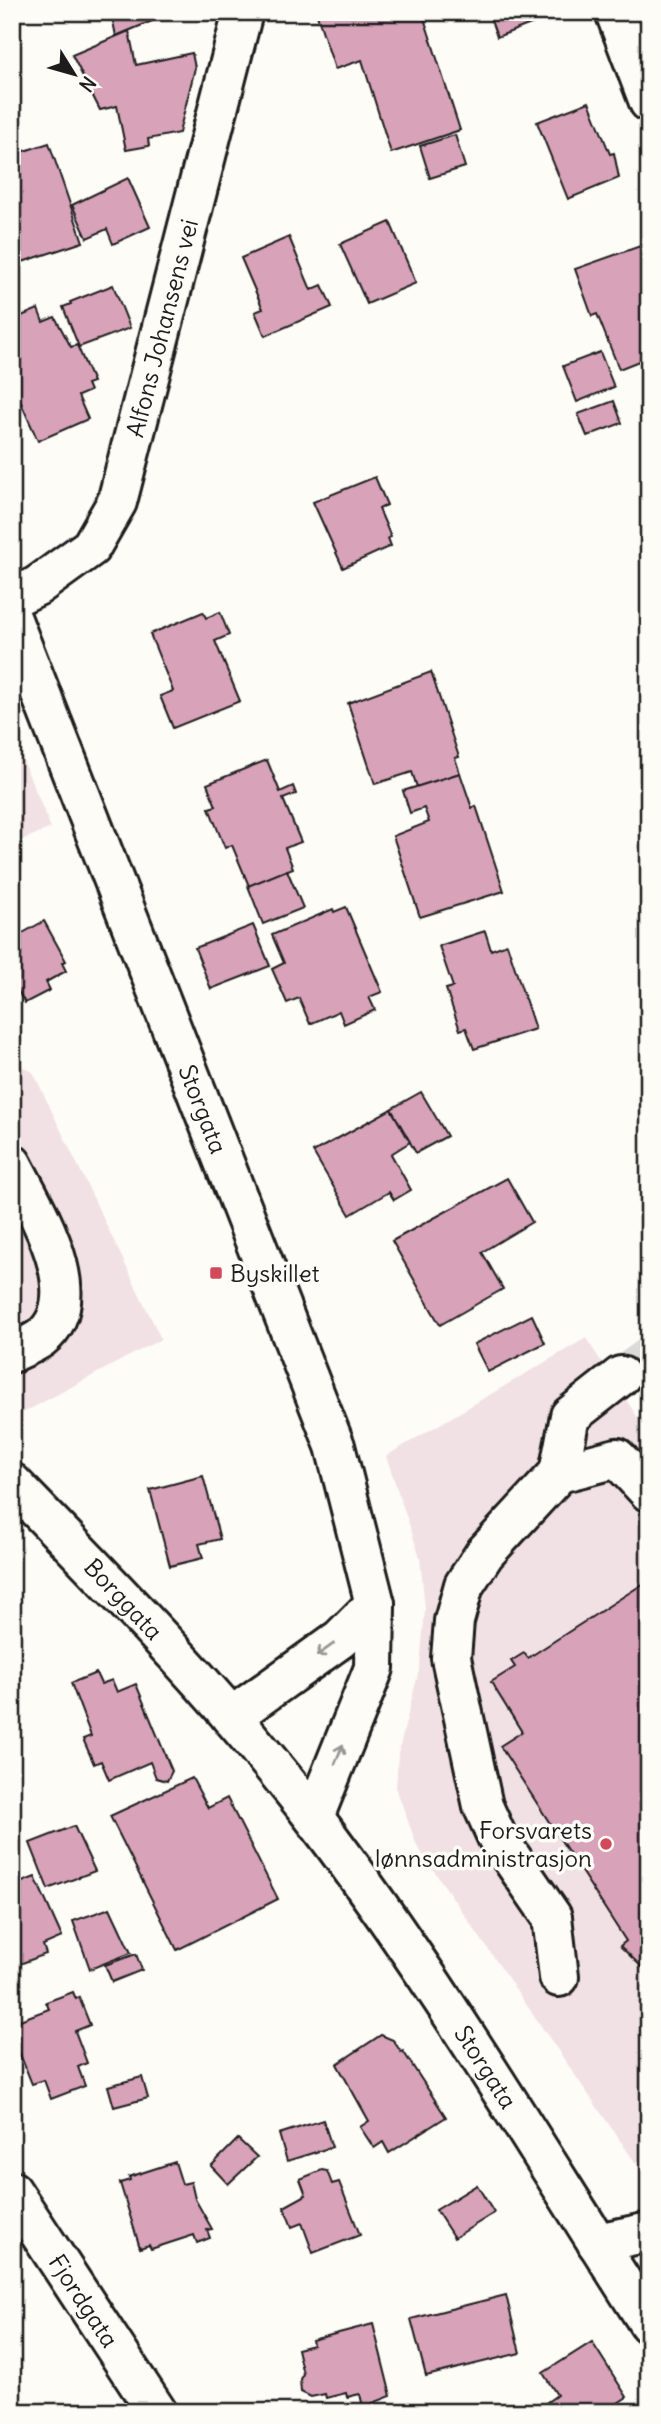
<svg xmlns="http://www.w3.org/2000/svg" width="661" height="2424" font-family="Delius,sans-serif">
<rect width="100%" height="100%" fill="#fdfcf7"/>
<filter id="ink" filterUnits="userSpaceOnUse"><feTurbulence type="fractalNoise" baseFrequency=".0143" numOctaves="2"/><feDisplacementMap in="SourceGraphic" scale="14" xChannelSelector="R" yChannelSelector="G"/><feConvolveMatrix kernelMatrix="1 2 1 2 8 2 1 2 1" color-interpolation-filters="sRGB"/></filter>
<g filter="url(#ink)">
<g fill="#f2e1e4">
<polygon points="12,734 51,828 12,844"/>
<polygon points="12,1061 33,1072 161,1339 19,1415 12,1408"/>
<polygon points="586,1338 649,1435 649,2174 639,2168 417,1846 396,1788 398,1754 420,1666 425,1609 420,1557 386,1456"/>
</g>
<g fill="#d8a2b9" stroke="#1c1c1c" stroke-width="2">
<polygon points="111,12 164,12 164,16 116,36"/>
<polygon points="316,12 422,12 460,130 391,153 362,60 335,69"/>
<polygon points="488,12 562,12 497,37"/>
<polygon points="129,31 136,65 192,53 195,68 179,133 148,139 149,146 126,150 117,106 100,110 72,55"/>
<polygon points="589,102 610,154 614,153 619,178 568,199 537,122"/>
<polygon points="455,135 465,167 430,178 420,146"/>
<polygon points="49,143 83,242 13,265 12,155"/>
<polygon points="128,178 150,227 113,244 107,229 87,238 72,205"/>
<polygon points="390,222 416,283 367,304 340,244"/>
<polygon points="289,237 311,290 322,285 332,307 265,336 255,312 263,309 241,258"/>
<polygon points="646,244 649,251 649,357 619,369 597,314 592,316 575,269"/>
<polygon points="113,285 130,328 79,347 63,307 71,304 70,302"/>
<polygon points="38,309 43,322 55,317 71,347 77,345 93,382 87,384 90,391 78,396 88,419 38,441 12,383 12,320"/>
<polygon points="600,352 614,387 577,402 563,366"/>
<polygon points="614,401 622,423 587,436 578,414"/>
<polygon points="375,477 387,505 379,509 391,537 388,538 391,546 343,568 313,502"/>
<polygon points="203,612 206,618 220,612 229,635 215,641 240,701 173,728 160,696 173,691 150,634"/>
<polygon points="431,672 459,757 455,758 460,773 417,787 412,772 375,784 348,703"/>
<polygon points="267,760 280,792 293,786 296,794 283,799 301,842 285,848 293,868 249,886 232,845 225,848 209,808 216,806 207,784"/>
<polygon points="460,773 472,808 476,806 504,891 420,917 393,836 429,822 424,808 410,813 403,791"/>
<polygon points="287,870 303,908 263,924 248,886"/>
<polygon points="346,907 382,992 369,997 375,1010 344,1024 339,1011 310,1024 299,998 287,1003 272,969 284,963 272,935 333,909 334,912"/>
<polygon points="44,921 66,961 62,963 66,971 46,982 50,990 25,1003 16,988 12,990 12,939"/>
<polygon points="253,925 270,966 211,989 195,948"/>
<polygon points="485,931 491,950 507,944 535,1029 474,1049 466,1028 460,1030 446,989 453,987 439,946"/>
<polygon points="421,1092 447,1136 416,1153 391,1109"/>
<polygon points="391,1109 410,1142 391,1154 411,1190 394,1200 389,1192 350,1215 313,1152"/>
<polygon points="507,1178 532,1222 482,1252 503,1289 440,1325 392,1241"/>
<polygon points="532,1315 545,1343 488,1372 474,1344"/>
<polygon points="203,1476 220,1539 199,1544 203,1558 170,1566 150,1490"/>
<polygon points="649,1580 649,1974 620,1946 626,1941 500,1746 522,1732 491,1682 515,1667 511,1661 524,1653 528,1658"/>
<polygon points="96,1673 101,1684 112,1680 117,1692 136,1684 172,1771 167,1781 156,1778 150,1762 109,1780 101,1761 94,1764 83,1739 91,1736 71,1683"/>
<polygon points="192,1778 208,1808 227,1798 278,1899 177,1950 110,1816"/>
<polygon points="74,1826 95,1871 48,1889 30,1843"/>
<polygon points="35,1877 62,1937 43,1945 46,1954 12,1967 12,1886"/>
<polygon points="110,1908 131,1953 90,1969 73,1921"/>
<polygon points="136,1954 142,1970 112,1982 105,1965"/>
<polygon points="73,1992 76,1999 79,1997 90,2025 75,2031 87,2063 78,2067 85,2086 51,2099 44,2080 32,2084 12,2034 12,2023 49,2009 46,2002"/>
<polygon points="381,2035 393,2040 401,2052 403,2051 446,2117 389,2153 383,2142 374,2148 360,2127 369,2121 337,2064"/>
<polygon points="142,2077 148,2098 114,2107 108,2086"/>
<polygon points="323,2120 332,2147 287,2161 279,2134"/>
<polygon points="238,2139 257,2157 228,2184 211,2166"/>
<polygon points="175,2162 182,2184 191,2182 195,2199 212,2229 207,2230 210,2238 197,2243 194,2235 151,2249 149,2245 140,2248 120,2183 130,2180 129,2177"/>
<polygon points="322,2170 327,2171 332,2184 339,2182 360,2235 313,2253 302,2223 292,2227 284,2207 306,2195 300,2179"/>
<polygon points="477,2185 494,2213 454,2238 436,2210"/>
<polygon points="506,2295 520,2353 426,2376 411,2319"/>
<polygon points="373,2324 391,2396 363,2407 360,2394 347,2397 346,2393 326,2398 325,2394 311,2397 301,2392 300,2379 303,2374 297,2349 313,2345 312,2340"/>
<polygon points="592,2342 627,2397 604,2412 533,2412 557,2395 543,2373"/>
</g>
<g fill="none" stroke-linecap="round" stroke-linejoin="round">
<polyline stroke="#dbdad6" stroke-width="38" stroke-dasharray="38 19" stroke-linecap="butt" points="621,1376 649,1356"/>
<defs>
<g id="minor">
<polyline points="615,12 649,102"/>
<path id="s1" d="M 12,598 L 37,586 L 91,547 L 117,502 L 243,12"/>
<path id="s2" d="M 12,620 L 335,1446 L 375,1604 L 374,1668 L 314,1817"/>
<path d="M 12,1164 C 34,1207 92,1298 41,1338 C 33,1344 21,1348 12,1353"/>
<polyline points="559,1473 570,1416 621,1376"/>
<polyline points="231,1717 340,1639 375,1604"/>
<polyline points="559,1977 552,1917 497,1837 483,1806 451,1658 454,1621 464,1585 485,1553 559,1473 617,1458 649,1492"/>
<path id="s3" d="M 12,2191 L 157,2412"/>
<polyline points="597,2243 649,2232"/>
</g>
<g id="highway">
<path id="s4" d="M 12,1483 C 117,1591 223,1699 315,1819 C 437,1979 540,2155 649,2324"/>
</g>
</defs>
<use href="#minor" stroke="#1c1c1c" stroke-width="44"/>
<use href="#highway" stroke="#1c1c1c" stroke-width="44"/>
<use href="#minor" stroke="#fdfcf7" stroke-width="38"/>
<use href="#highway" stroke="#fdfcf7" stroke-width="38"/>
</g>
<defs><path id="oneway-shaft" d="M-6 0H5M1.5-3L5.5 0L1.5 3" fill="none" stroke-width="1.6" stroke-linecap="round" stroke-linejoin="round" transform="scale(1.75)"/></defs>
<g stroke="#989794">
<use href="#oneway-shaft" transform="translate(325 1650) rotate(144)"/>
<use href="#oneway-shaft" transform="translate(339 1754) rotate(-68)"/>
</g>
</g>
<g fill="#d1495b" stroke="#fdfcf7" stroke-width="2.5">
<rect x="209" y="1266" width="14" height="14" rx="3.5"/>
<circle cx="606" cy="1844" r="7"/>
</g>
<g text-anchor="middle" dominant-baseline="central" stroke-width="7" stroke-linejoin="round" paint-order="stroke">
<g font-size="24" fill="#1c1c1c" stroke="#fdfcf7">
<text stroke="none"><textPath href="#s1" startOffset="326">Alfons Johansens vei</textPath></text>
<text stroke="none"><textPath href="#s2" startOffset="525">Storgata</textPath></text>
<text stroke="none"><textPath href="#s4" startOffset="161">Borggata</textPath></text>
<text stroke="none"><textPath href="#s4" startOffset="754">Storgata</textPath></text>
<text stroke="none"><textPath href="#s3" startOffset="131">Fjordgata</textPath></text>
</g>
<g font-size="24" fill="#1c1c1c" stroke="#fdfcf7" text-anchor="start">
<text x="230" y="1273">Byskillet</text>
<text x="592" y="1830" text-anchor="end">Forsvarets<tspan x="592" dy="28">lønnsadministrasjon</tspan></text>
</g>
</g>
<rect width="661" height="2424" fill="none" stroke="#fdfcf7" stroke-width="42"/>
<rect x="21" y="21" width="619" height="2382" fill="none" stroke="#1c1c1c" stroke-width="2.5" filter="url(#ink)"/>
<g transform="translate(74 74) rotate(127)" stroke="#fdfcf7" stroke-width="5" paint-order="stroke">
<path d="M0-5L12 26L0 18L-12 26Z" fill="#1c1c1c"/>
<text y="-10" font-size="19" font-weight="bold" text-anchor="middle" fill="#1c1c1c">N</text>
</g>
</svg>
